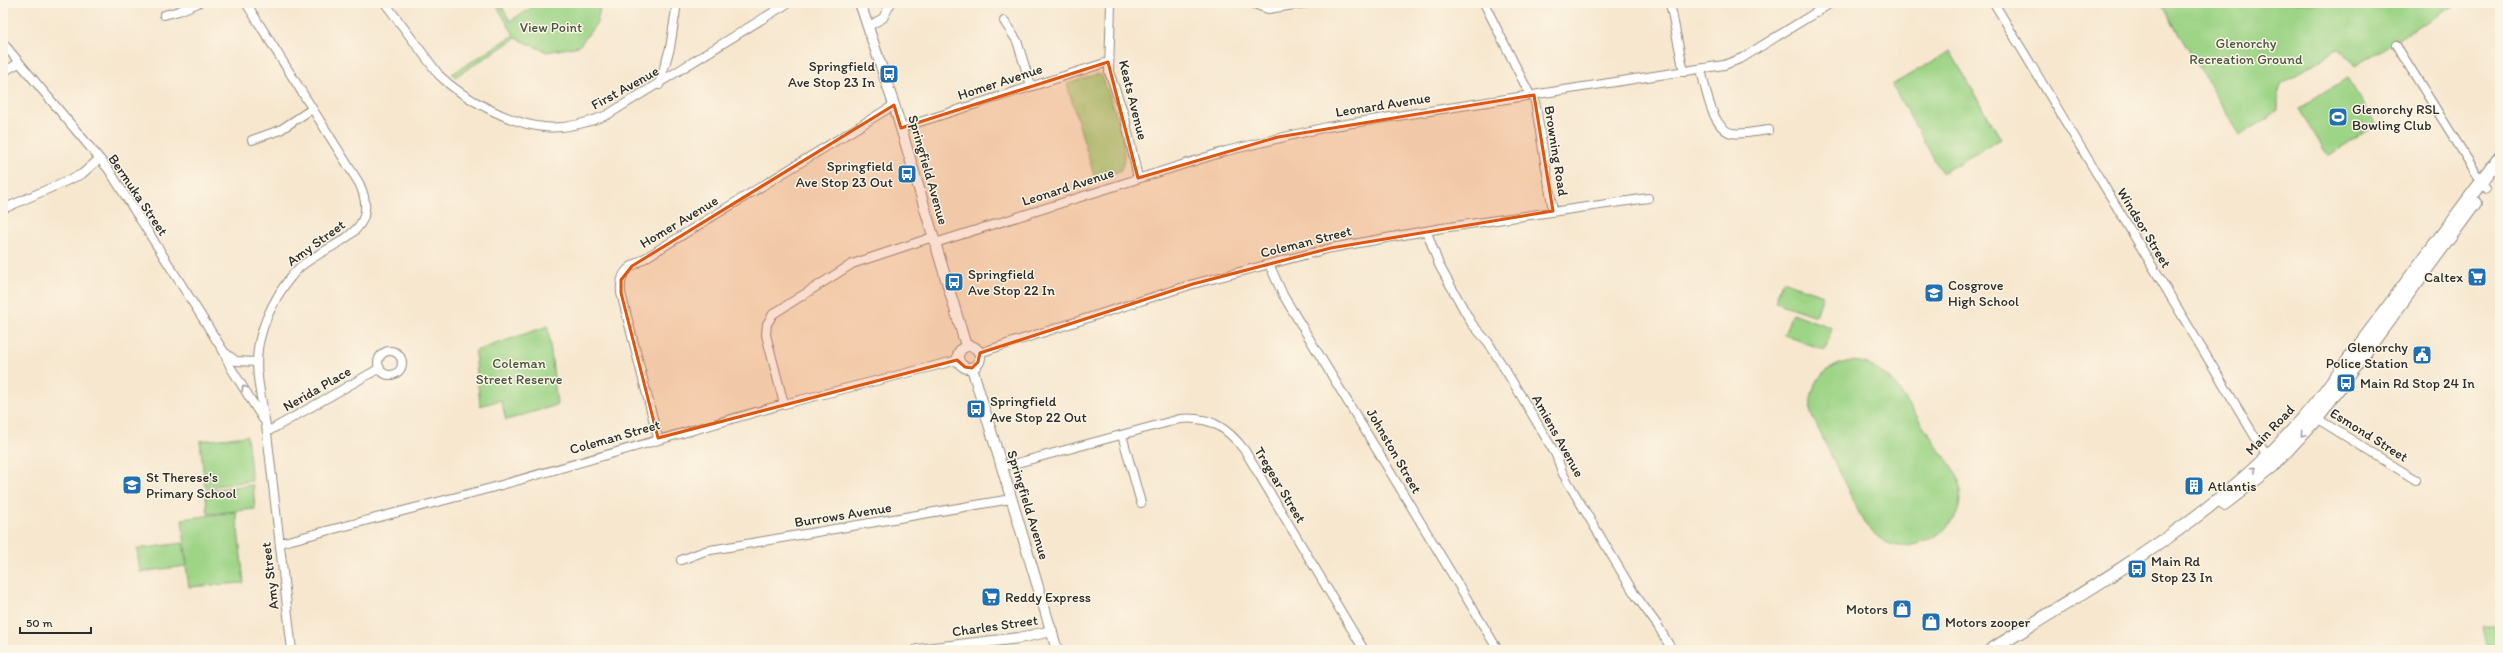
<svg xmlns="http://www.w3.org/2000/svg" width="2503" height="653" font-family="Itim,sans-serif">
<rect width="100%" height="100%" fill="#fcf5e5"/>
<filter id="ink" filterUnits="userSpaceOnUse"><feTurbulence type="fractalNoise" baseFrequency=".025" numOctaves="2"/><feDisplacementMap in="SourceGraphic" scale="8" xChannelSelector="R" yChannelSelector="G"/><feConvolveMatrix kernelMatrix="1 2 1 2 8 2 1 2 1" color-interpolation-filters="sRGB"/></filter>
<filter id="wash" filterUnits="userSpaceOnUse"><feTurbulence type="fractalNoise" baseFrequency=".012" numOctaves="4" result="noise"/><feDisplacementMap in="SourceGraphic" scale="16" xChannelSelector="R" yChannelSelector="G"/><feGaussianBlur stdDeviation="0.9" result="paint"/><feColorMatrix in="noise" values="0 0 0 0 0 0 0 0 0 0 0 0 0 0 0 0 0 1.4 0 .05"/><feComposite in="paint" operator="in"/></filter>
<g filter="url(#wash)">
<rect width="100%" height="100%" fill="#f7e7cf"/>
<g fill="#9dd486" stroke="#648058">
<polygon points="495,3 500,3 510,21 539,3 601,3 597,23 579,46 547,52 516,38 455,77 452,74 514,35"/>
<polygon points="2160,3 2457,3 2355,66 2340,47 2280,85 2278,95 2278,111 2240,135"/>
<polygon points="1950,51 2001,139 1942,173 1892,85"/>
<path d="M 1098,74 L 1102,76 C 1110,99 1133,149 1120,171 L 1095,179 L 1067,84 Z"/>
<polygon points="2347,78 2377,124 2328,156 2299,109"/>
<polygon points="1782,281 1823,295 1816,316 1775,302"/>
<polygon points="1792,313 1832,328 1825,350 1784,335"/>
<polygon points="548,326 557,405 506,420 501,400 480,406 475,351"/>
<path d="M 1851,361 L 1866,363 L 1891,379 L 1958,476 C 1965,509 1956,527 1926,541 C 1915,546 1901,548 1890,544 C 1879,539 1872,532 1864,523 L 1811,414 C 1808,385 1821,367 1851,361 Z"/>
<polygon points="247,436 252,481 205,487 200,441"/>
<polygon points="253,485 255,509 208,514 205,490"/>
<polygon points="236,512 244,583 189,587 186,566 140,572 137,549 183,543 187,565 182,519"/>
<polygon points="2483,626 2500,626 2500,650 2488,650"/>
</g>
</g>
<g filter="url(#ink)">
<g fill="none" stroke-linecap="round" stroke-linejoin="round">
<defs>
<g id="minor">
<path d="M 246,3 L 359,183 C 384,235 329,242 300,267 C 283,283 267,312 261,335 C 251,367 263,401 267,433 C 276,506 284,578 292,650"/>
<path d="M 385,3 L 439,75 C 453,89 469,99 487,108 C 531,131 561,134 607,115 L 788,3"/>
<polyline points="1111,3 1109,72 1124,114 1138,178"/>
<polyline points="1251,3 1268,9 1307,3"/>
<polyline points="1484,3 1530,95"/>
<polyline points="1670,3 1684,72"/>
<polyline points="1994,3 2269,460"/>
<polyline points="164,15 179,11 198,3"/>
<polyline points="1004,21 1017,41 1031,86"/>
<polyline points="869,26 883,18 891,3"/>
<polyline points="3,43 109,170 224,352 236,361 256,362"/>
<polyline points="2396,45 2486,189"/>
<path d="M 1701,69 C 1705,87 1712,129 1732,133 C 1743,135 1758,131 1769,130"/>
<polyline points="3,72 19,63"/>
<polyline points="659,85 670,48 677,3"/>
<polyline points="1534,95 1553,211"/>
<polyline points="901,128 1108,62"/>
<polyline points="252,140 280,130 312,109"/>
<polyline points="3,209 82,174 99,159"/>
<polyline points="1427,232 1439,265 1472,324 1488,342 1520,394 1556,455 1563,474 1634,593 1658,626 1672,650"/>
<polyline points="935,243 1226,151 1327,127 1724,65 1742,58 1831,3"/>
<polyline points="1269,264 1283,295 1498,650"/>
<circle cx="390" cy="363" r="12"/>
<polyline points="979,353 1193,284 1331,248 1442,228 1648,198"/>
<polyline points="225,355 231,368 263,419"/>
<polyline points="784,404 766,335 767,324 773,314 852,264 933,237"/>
<polyline points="2313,416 2416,480"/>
<polyline points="267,432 380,368"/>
<polyline points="1122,435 1141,503"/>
<path d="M 658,438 L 621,293 C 620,281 622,272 632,266 L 894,105"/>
<path d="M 1002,467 L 1180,419 C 1210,416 1228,428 1245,451 L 1364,650"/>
<polyline points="280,543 491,488 784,404 958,360"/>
<polyline points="681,560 705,551 1011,499"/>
</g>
<g id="tertiary">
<polyline points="860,3 894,105 966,346"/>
<circle cx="969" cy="357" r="11"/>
<polyline points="972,368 1057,650"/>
<polyline points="917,650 1019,638 1052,631"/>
</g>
<g id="secondary">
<polyline points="2224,504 2273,466 2317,418 2475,203"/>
<path d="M 1991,650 C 2107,577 2234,508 2319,399 L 2500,157"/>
</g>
</defs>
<use href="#minor" stroke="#91897d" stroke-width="10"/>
<use href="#tertiary" stroke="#91897d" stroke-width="12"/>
<use href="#secondary" stroke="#91897d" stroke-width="14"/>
<use href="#minor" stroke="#fff" stroke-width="8"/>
<use href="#tertiary" stroke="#fff" stroke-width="10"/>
<use href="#secondary" stroke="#fff" stroke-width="12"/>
</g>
<defs><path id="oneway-chevron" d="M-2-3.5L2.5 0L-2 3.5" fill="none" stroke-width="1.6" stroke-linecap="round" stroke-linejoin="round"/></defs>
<g stroke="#a0a0a0">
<use href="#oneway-chevron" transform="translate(244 388) rotate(-123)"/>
<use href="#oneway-chevron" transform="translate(2303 434) rotate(130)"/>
<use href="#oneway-chevron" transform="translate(2254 469) rotate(-42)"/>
</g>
</g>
<path fill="#df570e" fill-opacity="0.2" stroke="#df570e" stroke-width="3" stroke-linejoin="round" d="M 1108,62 L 1138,178 L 1278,137 L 1534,95 L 1553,211 L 1331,248 L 1193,284 L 980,353 L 978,362 L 972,368 L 965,367 L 957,360 L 658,438 L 621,293 L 621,280 L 632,266 L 894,105 L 901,128 Z"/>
<defs>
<symbol id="bus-square" viewBox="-11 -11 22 22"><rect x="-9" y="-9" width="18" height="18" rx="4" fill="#1f6fb2" stroke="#fcf5e5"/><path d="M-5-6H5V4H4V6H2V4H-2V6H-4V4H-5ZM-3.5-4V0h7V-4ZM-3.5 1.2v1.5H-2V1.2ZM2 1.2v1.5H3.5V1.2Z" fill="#fff"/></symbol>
<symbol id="stadium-square" viewBox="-11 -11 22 22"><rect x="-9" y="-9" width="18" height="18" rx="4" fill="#1f6fb2" stroke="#fcf5e5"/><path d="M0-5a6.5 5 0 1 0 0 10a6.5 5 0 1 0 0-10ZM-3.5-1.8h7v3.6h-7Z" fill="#fff"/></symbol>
<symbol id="supermarket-square" viewBox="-11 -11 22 22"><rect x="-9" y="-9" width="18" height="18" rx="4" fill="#1f6fb2" stroke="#fcf5e5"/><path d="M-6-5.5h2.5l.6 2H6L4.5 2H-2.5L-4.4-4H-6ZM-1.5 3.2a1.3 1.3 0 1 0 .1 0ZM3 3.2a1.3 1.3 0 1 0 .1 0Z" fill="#fff"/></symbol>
<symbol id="school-square" viewBox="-11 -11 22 22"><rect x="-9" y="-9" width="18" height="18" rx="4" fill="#1f6fb2" stroke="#fcf5e5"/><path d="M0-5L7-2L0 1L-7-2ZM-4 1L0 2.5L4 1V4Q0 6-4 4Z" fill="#fff"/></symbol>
<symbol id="civic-square" viewBox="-11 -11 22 22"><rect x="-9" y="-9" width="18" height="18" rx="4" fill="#1f6fb2" stroke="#fcf5e5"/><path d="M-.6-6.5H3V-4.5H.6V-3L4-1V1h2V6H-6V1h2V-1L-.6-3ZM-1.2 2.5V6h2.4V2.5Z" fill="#fff"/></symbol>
<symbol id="building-square" viewBox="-11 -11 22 22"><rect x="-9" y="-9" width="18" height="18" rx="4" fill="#1f6fb2" stroke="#fcf5e5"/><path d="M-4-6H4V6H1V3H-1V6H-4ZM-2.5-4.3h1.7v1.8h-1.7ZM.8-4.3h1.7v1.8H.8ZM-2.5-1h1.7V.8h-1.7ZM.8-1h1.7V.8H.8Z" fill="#fff"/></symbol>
<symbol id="shop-square" viewBox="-11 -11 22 22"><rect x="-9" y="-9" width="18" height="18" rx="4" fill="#1f6fb2" stroke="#fcf5e5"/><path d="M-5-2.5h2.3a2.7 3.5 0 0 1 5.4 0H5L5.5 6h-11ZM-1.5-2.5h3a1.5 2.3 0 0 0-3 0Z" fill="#fff"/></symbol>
</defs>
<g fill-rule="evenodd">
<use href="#bus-square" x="878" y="63" width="22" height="22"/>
<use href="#stadium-square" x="2327" y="106" width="22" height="22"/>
<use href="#bus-square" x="896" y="163" width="22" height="22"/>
<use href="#supermarket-square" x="2466" y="266" width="22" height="22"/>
<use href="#bus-square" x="943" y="271" width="22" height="22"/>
<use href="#school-square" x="1923" y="282" width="22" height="22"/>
<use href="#civic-square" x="2411" y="344" width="22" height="22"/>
<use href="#bus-square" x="2335" y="372" width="22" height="22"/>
<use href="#bus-square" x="965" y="398" width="22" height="22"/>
<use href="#school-square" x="121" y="474" width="22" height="22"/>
<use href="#building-square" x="2183" y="475" width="22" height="22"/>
<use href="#bus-square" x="2126" y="558" width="22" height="22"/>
<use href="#supermarket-square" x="980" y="586" width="22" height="22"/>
<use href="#shop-square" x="1891" y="598" width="22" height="22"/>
<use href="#shop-square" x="1920" y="611" width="22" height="22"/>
</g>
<g text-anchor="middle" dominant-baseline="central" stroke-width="3" stroke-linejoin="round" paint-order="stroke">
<g font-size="14" fill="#485542" stroke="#fcf5e5">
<text x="551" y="27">View Point</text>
<text x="2246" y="43">Glenorchy<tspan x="2246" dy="16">Recreation Ground</tspan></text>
<text x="519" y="363">Coleman<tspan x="519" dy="16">Street Reserve</tspan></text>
</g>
<g font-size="14" fill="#2b2b2b" stroke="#fcf5e5" text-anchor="start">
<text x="875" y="66" text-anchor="end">Springfield<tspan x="875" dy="16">Ave Stop 23 In</tspan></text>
<text x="2352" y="109">Glenorchy RSL<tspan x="2352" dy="16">Bowling Club</tspan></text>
<text x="893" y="166" text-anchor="end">Springfield<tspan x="893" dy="16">Ave Stop 23 Out</tspan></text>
<text x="968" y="274">Springfield<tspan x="968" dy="16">Ave Stop 22 In</tspan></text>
<text x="2463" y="277" text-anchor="end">Caltex</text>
<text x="1948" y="285">Cosgrove<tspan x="1948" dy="16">High School</tspan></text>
<text x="2408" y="347" text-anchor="end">Glenorchy<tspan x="2408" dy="16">Police Station</tspan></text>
<text x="2360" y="383">Main Rd Stop 24 In</text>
<text x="990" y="401">Springfield<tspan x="990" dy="16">Ave Stop 22 Out</tspan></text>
<text x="146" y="477">St Therese's<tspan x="146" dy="16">Primary School</tspan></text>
<text x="2208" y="486">Atlantis</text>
<text x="2151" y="561">Main Rd<tspan x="2151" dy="16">Stop 23 In</tspan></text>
<text x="1005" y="597">Reddy Express</text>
<text x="1888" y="609" text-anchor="end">Motors</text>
<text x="1945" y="622">Motors zooper</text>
</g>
<g font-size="14" fill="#2b2b2b" stroke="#fcf5e5">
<text transform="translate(1000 82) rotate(-18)">Homer Avenue</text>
<text transform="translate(625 88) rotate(-29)">First Avenue</text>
<text transform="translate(1133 100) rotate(76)">Keats Avenue</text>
<text transform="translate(1383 105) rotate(-9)">Leonard Avenue</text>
<text transform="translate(1556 151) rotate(81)">Browning Road</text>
<text transform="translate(928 170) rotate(74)">Springfield Avenue</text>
<text transform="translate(1068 187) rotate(-18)">Leonard Avenue</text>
<text transform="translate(138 195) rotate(56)">Bermuka Street</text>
<text transform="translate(679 222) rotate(-31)">Homer Avenue</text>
<text transform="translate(2144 228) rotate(59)">Windsor Street</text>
<text transform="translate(1306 242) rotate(-14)">Coleman Street</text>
<text transform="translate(316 243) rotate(-36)">Amy Street</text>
<text transform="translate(317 389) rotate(-30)">Nerida Place</text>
<text transform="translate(2270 430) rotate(-46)">Main Road</text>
<text transform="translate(2369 435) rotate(32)">Esmond Street</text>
<text transform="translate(1558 436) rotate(61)">Amiens Avenue</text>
<text transform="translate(615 437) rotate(-16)">Coleman Street</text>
<text transform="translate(1394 451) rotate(60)">Johnston Street</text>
<text transform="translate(1280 485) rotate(59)">Tregear Street</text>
<text transform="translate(1028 505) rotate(73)">Springfield Avenue</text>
<text transform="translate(843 515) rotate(-9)">Burrows Avenue</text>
<text transform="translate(270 576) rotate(-97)">Amy Street</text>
<text transform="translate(995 626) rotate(-8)">Charles Street</text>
</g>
</g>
<rect width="2503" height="653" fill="none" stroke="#fcf5e5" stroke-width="16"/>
<path d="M20 627v6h71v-6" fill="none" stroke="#2b2b2b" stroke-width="2"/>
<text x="26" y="627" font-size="12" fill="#2b2b2b" stroke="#fcf5e5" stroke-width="3" paint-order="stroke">50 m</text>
</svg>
